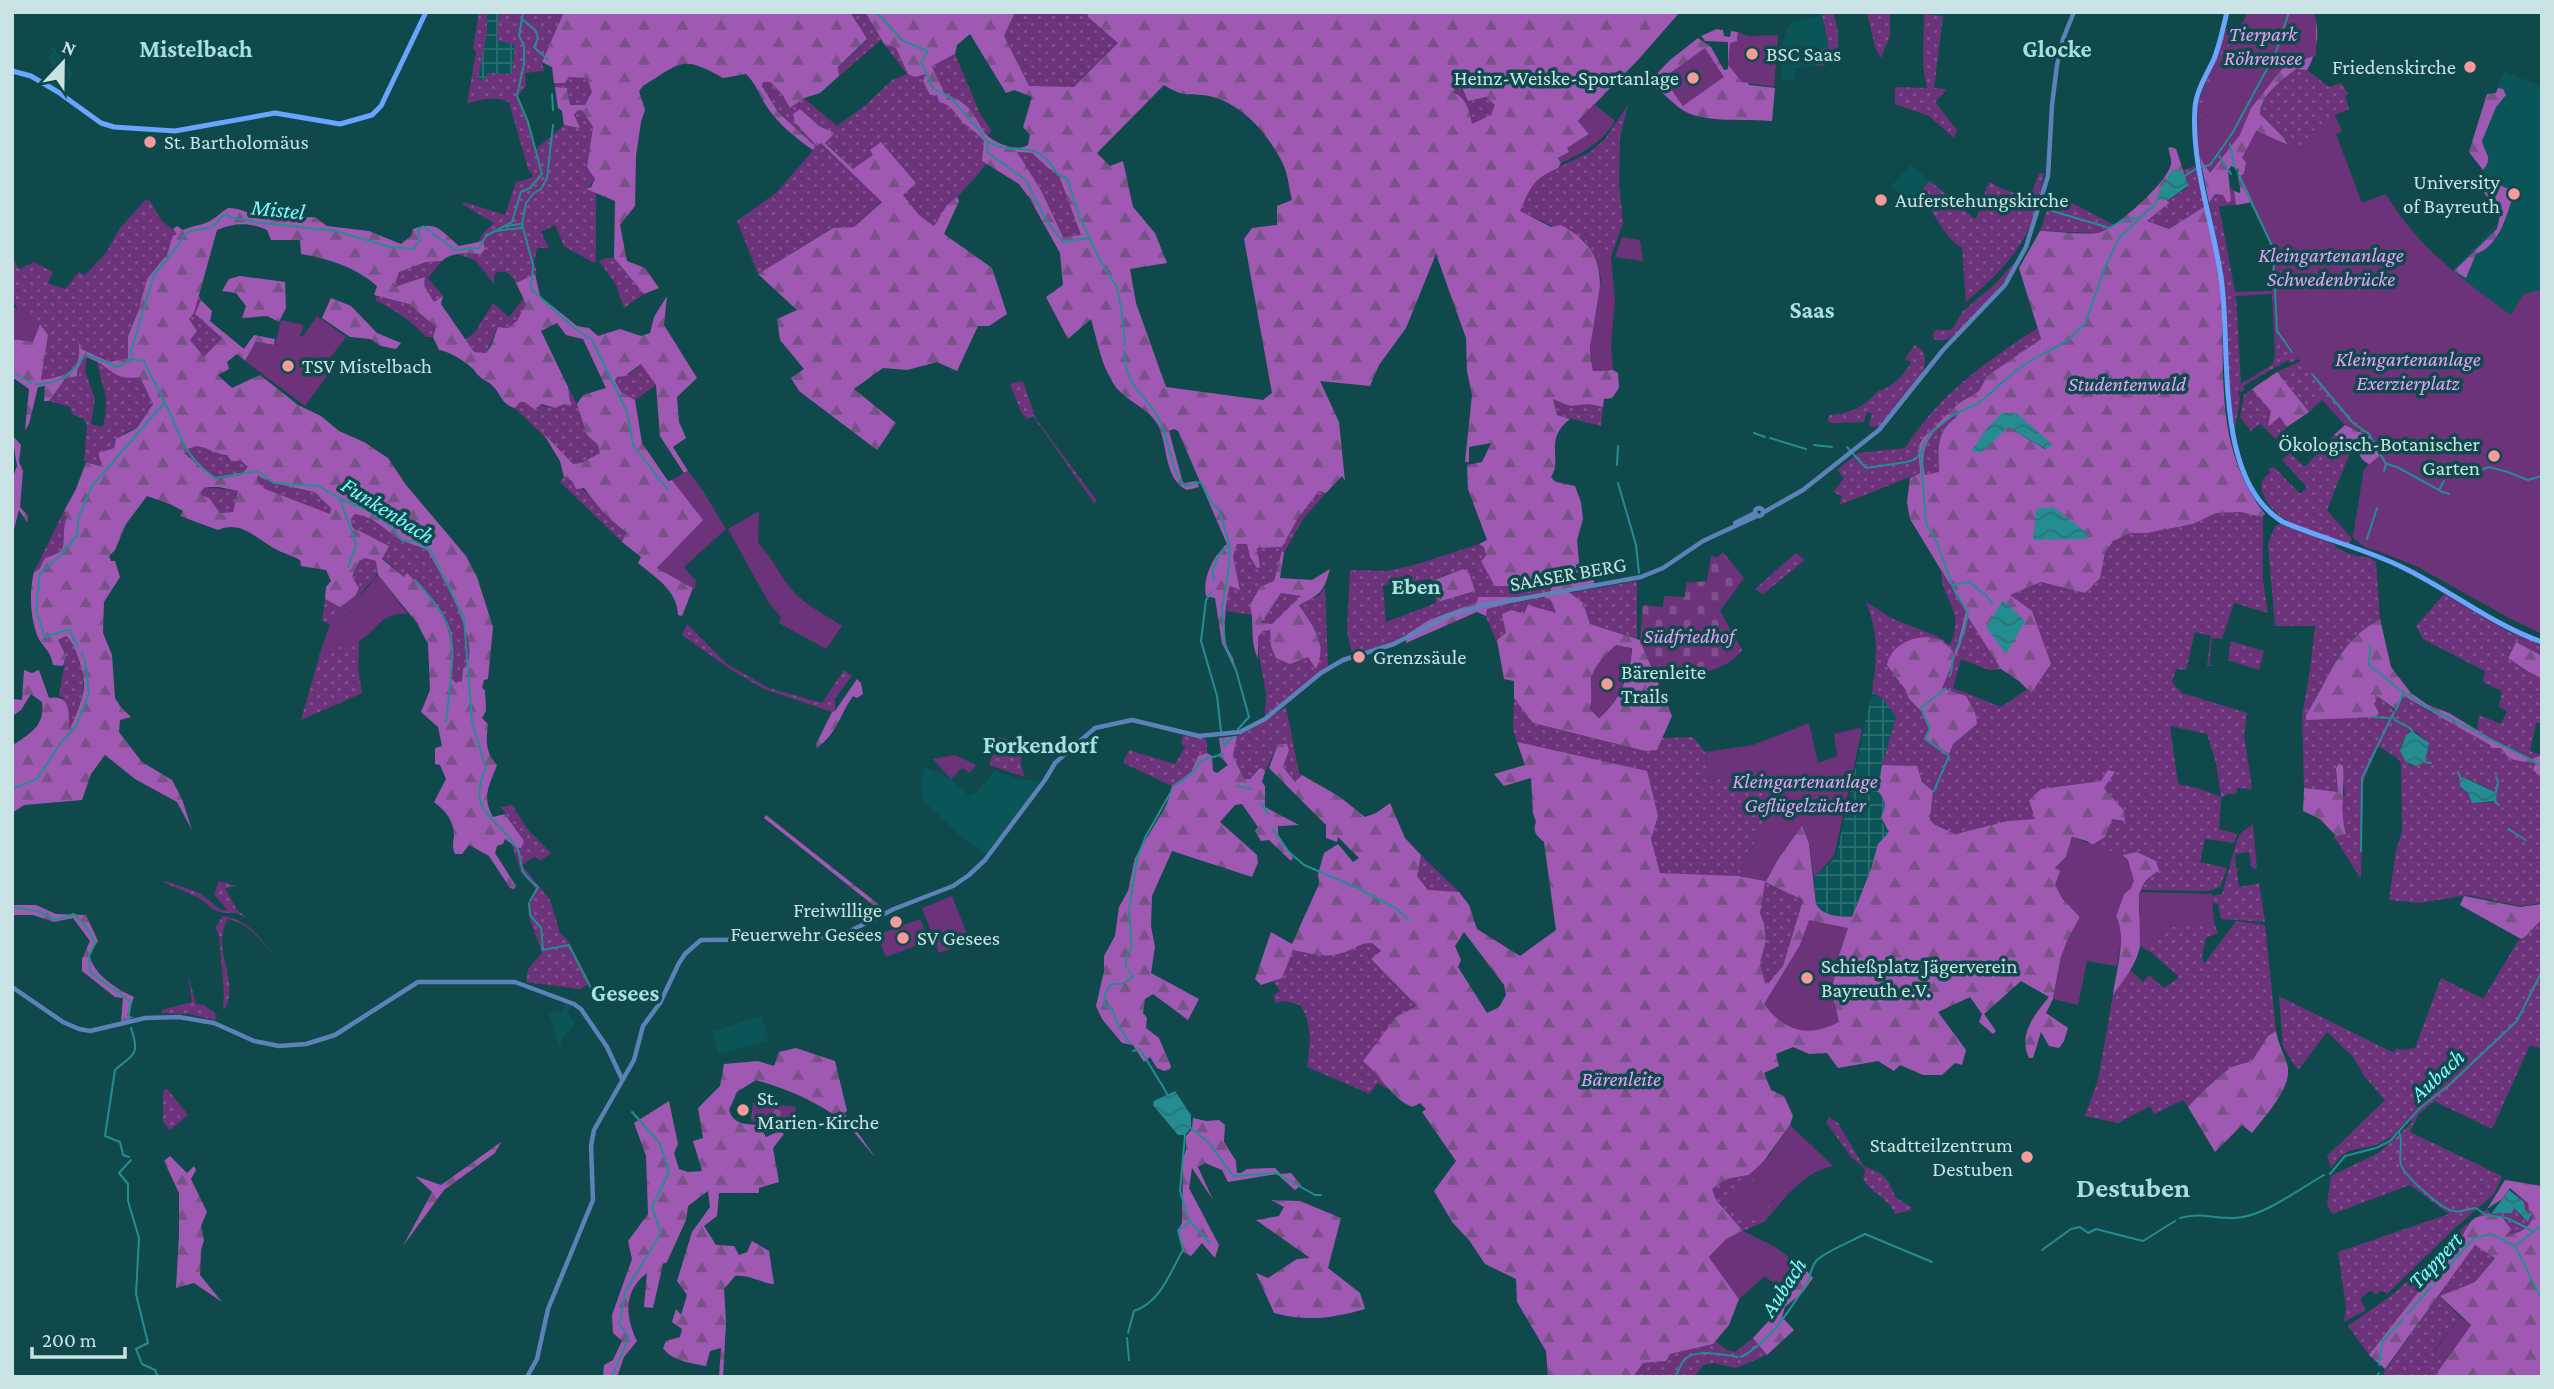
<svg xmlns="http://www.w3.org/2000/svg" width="2554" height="1389" font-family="'Crimson Pro',serif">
<defs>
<pattern id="industrial-grid" width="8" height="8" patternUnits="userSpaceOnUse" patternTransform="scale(1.75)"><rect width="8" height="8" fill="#0a5558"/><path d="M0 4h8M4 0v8" fill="none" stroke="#2c6d70"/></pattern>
<pattern id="grass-dots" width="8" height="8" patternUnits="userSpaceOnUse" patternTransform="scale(1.75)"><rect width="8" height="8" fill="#6c337b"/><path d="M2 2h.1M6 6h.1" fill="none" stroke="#80508e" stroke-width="1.8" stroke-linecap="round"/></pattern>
<pattern id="forest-firs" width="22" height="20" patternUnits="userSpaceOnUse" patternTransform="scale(1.75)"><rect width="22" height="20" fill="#a059b3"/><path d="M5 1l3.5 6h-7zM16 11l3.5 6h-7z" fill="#785187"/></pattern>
<pattern id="cemetery-stones" width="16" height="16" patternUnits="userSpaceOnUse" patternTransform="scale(1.75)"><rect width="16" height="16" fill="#6c337b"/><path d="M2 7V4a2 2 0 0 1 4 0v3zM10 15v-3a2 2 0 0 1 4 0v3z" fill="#80508e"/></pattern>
<pattern id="water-waves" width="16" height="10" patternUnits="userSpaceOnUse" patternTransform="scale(1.75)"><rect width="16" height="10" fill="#248d91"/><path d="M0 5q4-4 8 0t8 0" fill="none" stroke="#2c7376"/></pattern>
</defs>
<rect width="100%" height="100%" fill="#10494b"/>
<g fill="#0a5558">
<polygon points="1833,12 1839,31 1839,47 1835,54 1825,65 1796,68 1795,81 1781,79 1783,42 1790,23"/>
<polygon points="52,46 74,74 55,89 42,82 55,70 47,58 53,53 50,49"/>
<polygon points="2504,72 2542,86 2542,290 2523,294 2511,316 2451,271 2498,223 2496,210 2475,179 2482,178 2483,170 2469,152 2487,94 2496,92"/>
<polygon points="1911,165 1930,181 1906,202 1891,186"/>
<polygon points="925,767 951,779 969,796 976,793 995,771 1018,779 1037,781 1039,786 986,855 957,833 924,801 920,785"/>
<polygon points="565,1002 575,1006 567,1011 575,1024 562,1038 560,1048 549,1014 562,1011"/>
<polygon points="761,1016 769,1040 719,1054 711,1032"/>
</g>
<g fill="url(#industrial-grid)">
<polygon points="485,12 518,12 513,81 488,84 472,79"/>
<polygon points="1872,692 1883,699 1896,717 1882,765 1885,809 1881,817 1883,824 1890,832 1878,844 1871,869 1852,917 1830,915 1819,910 1816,904 1814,877 1836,857"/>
</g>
<g fill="url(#grass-dots)" fill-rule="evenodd">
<path d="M 479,12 L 487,12 L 487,31 L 478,79 L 484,81 L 488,73 L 512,74 L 515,45 L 499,41 L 497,37 L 499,12 L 564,12 L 542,62 L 544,71 L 525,73 L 526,86 L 518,96 L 529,122 L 535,150 L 564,125 L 579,127 L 574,115 L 576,111 L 582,110 L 593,127 L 587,167 L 595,179 L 587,189 L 596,193 L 596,262 L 594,263 L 564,246 L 555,225 L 541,232 L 549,248 L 537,248 L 534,262 L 537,273 L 516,283 C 511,274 508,270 497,272 L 494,276 L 494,284 L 475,260 L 457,254 L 481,254 L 483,241 L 479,242 L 482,234 L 494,223 L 462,204 L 464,202 L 505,215 L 516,182 L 529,179 L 533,175 L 528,169 L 509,102 C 497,96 479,99 467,104 L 476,52 L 473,48 Z"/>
<polygon points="850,12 865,12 881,40 839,76 838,68 867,40"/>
<polygon points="1015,12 1087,12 1088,17 1118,43 1075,87 1029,87 1004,36"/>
<path d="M 1833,12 C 1839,34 1843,48 1825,65 L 1817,66 L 1816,59 L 1821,57 L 1819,50 L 1829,47 L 1822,15 Z"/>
<polygon points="1867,12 1890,12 1890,36 1881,58 1875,47"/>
<polygon points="1924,14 1943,16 1934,88 1947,89 1935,102 1957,130 1954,138 1929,116 1895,104 1895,87 1927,88 1923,65"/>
<polygon points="2226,29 2237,32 2214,74 2203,102 2197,140 2198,102"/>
<path d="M 884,44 L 896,48 L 908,74 L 927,74 L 937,95 L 949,104 L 967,126 L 973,128 L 984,141 L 982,161 L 986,164 C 969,187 949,202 934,226 L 919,215 L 903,195 L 916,183 L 881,142 L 870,150 L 874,155 L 853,169 L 825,142 L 835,133 L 794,114 C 796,128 807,136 817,145 L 821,143 L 882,201 L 854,227 L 832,228 L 758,274 L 737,221 L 777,192 L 816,147 L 778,112 L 762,85 L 763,82 L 767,80 L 782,94 L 790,108 L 804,98 L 837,126 L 866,105 L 892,80 L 907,74 Z"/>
<path d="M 955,54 L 980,114 L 992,131 L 986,136 L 965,104 L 944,93 C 941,83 935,76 932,66 Z"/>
<path d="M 2296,69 L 2307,70 L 2329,87 L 2341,83 L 2348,94 L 2345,96 L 2349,109 L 2335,115 L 2301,151 L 2287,145 L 2284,138 L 2260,114 C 2260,95 2282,80 2296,69 Z"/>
<polygon points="569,77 587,77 592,92 585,105 570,105 567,88 555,87 554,83 565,83"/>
<path d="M 1454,81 L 1461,85 L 1468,101 L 1486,97 L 1496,105 L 1491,115 L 1472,125 C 1470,113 1466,97 1454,93 Z"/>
<polygon points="1628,105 1620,137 1619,183 1623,223 1611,257 1600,255 1597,262 1584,240 1519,211 1533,182 1540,176 1590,152 1605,139"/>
<polygon points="1016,152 1032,153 1048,168 1061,175 1061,181 1081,235 1063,237 1042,192"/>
<polygon points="2198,165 2207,205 2169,229 2147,221 2168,204 2168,200 2186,189 2188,186 2183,170"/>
<path d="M 2039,173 L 2044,173 C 2033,237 2015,260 1966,302 L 1962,248 C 1943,237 1933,209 1919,192 L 1930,181 L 1975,219 C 1984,207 1982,193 1990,182 L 2002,189 L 2030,198 Z"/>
<path d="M 2230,187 L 2234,191 L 2236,205 L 2219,206 L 2235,292 L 2272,291 L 2272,248 L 2250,203 L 2253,202 L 2274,248 L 2279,330 L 2298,359 L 2290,363 L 2288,360 L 2243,386 L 2245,389 L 2241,392 L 2238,391 L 2240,399 L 2235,429 L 2231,405 L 2221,265 L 2209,203 L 2215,194 L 2223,195 L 2227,202 L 2231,201 ZM 2272,294 L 2275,354 L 2273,364 L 2241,384 L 2236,296 Z"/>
<polygon points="2053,193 2114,225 2099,233 2040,231"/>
<path d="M 146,199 L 150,201 L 161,220 L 178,234 L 173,237 L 167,253 L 147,279 L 138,312 L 128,336 L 129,358 L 111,362 L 81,349 L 79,345 C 83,370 62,377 41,381 L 48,335 L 21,308 L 17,308 L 12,298 L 14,260 L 19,269 L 34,262 L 53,272 L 48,283 L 65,289 L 79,272 L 85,275 L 106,253 L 120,228 Z"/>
<polygon points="606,258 614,258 644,294 624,308 616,285 599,261"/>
<polygon points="442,261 428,278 443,296 434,302 424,285 425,277 394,287 399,272 426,262"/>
<path d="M 2013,264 L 2015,267 C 2001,286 1970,326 1950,338 C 1944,341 1940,341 1934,339 L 1933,335 L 1935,330 L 1950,330 L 1954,327 L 1962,312 L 1994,285 Z"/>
<polygon points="198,294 201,300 195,314 222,338 204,358 190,340 189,319 194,313"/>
<path d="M 377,296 L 409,304 L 436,327 L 433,337 L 426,337 C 411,320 394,310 375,300 Z"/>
<polygon points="524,298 526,304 517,321 508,328 498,327 486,353 474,352 465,340 475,332 493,303 509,317"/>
<path d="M 2038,328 L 2041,339 L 1987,376 L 1979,391 L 1958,405 L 1918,448 L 1920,473 L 1839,505 L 1842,496 L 1833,492 L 1844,478 L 1837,470 L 1858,453 L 1905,448 C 1939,395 1986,361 2038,328 Z"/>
<path d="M 1915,345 C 1947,362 1893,409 1879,426 L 1871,427 L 1869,424 L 1872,414 L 1867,412 L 1864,422 L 1831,423 L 1828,420 L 1829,415 C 1848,415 1866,406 1878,391 C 1891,389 1905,374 1911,362 L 1905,359 Z"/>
<path d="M 85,357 L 87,357 L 85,371 L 95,399 L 91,424 L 103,427 C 111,392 102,392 97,361 C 116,371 116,381 140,376 L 153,404 L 137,428 L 126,432 L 114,448 L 98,453 L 104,467 L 84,461 L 87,425 L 83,418 L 73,415 L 70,407 L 49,401 L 65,379 L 77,370 Z"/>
<polygon points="2301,361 2426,487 2405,560 2365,547 2353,538 2364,469 2371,465 2360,431 2345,425 2322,400 2309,412 2277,372"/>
<path d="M 641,363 L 656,385 L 635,400 L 621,392 L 615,381 L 617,377 C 627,376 636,372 641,363 Z"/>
<polygon points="1023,381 1036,419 1097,501 1094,503 1033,416 1027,419 1021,412 1010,384"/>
<polygon points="568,387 577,404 587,435 598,445 600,453 581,463 573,464 567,459 515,408 520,402 524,402 555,408 571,401"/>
<polygon points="2252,389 2272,411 2268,425 2281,417 2287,427 2276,439 2260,424 2251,431 2240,417 2244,395"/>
<polygon points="1553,398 1570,406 1589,404 1603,407 1601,426 1557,415"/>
<path d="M 1958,414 L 1957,417 C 1935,430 1938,450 1939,473 L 1925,475 C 1921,443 1930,429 1958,414 Z"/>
<path d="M 2334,435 L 2348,440 L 2353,445 L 2327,510 L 2352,539 L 2348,544 C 2318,533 2272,525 2262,491 C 2260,482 2262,479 2270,473 L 2268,469 L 2274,467 L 2300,494 L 2307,487 L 2282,460 L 2290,453 L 2305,467 Z"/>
<polygon points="197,446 227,455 229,460 241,461 248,467 241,475 215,479 184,453 184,450"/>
<path d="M 257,476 L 274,483 L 314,492 L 331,508 L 362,515 L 391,531 L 403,541 L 428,551 C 440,574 486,648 463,669 L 462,681 L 456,683 L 451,678 L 453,652 L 407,574 L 404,577 L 382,558 L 389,546 L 330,515 L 265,489 L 258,482 Z"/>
<path d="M 564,477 C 589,489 605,514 626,534 L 622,542 L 560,482 Z"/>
<polygon points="205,487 238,491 233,512 220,513 209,499 199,494"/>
<polygon points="1319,491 1326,493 1303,519 1284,553 1282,552 1274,581 1269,584 1252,615 1227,611 1227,598 1230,586 1240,589 1233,556 1237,543 1247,544 1250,557 1257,558 1257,548 1282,547 1298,518"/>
<path d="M 64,511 L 68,513 C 67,519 64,526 64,532 C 63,552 65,551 45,558 L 39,570 L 34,572 Z"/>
<path d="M 2241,512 L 2263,516 L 2263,581 L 2268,613 L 2234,603 L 2222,639 L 2212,638 L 2209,665 L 2216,666 L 2207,666 L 2211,636 L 2195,632 L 2186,670 L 2176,669 L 2172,682 L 2182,693 L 2247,713 L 2244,734 L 2252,789 L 2237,788 L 2236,794 L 2227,794 L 2221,798 L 2219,829 L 2237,834 L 2234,843 L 2205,839 L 2200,862 L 2227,868 L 2220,887 L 2208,891 L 2140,890 L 2150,876 L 2156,861 L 2137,852 L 2122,855 L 2092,845 L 2105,837 L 2112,819 L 2125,821 C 2123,804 2107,796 2101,781 L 2041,789 L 2035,819 L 2007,821 L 1956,834 L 1934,825 L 1930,820 L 1933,791 L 1922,782 L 1917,766 L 1882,765 L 1896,717 L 1883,699 L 1872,692 C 1877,660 1879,633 1866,602 L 1893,619 L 1937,636 L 1950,645 C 1966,609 1942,603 1941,571 L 1966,611 L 1955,649 L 1956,653 L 1965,632 L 1968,616 L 2001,669 L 1989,670 L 1961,659 L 1953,688 L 2001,707 L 2026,690 L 2031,693 L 2009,595 L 2041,582 L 2085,593 L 2104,562 L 2105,553 L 2113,541 L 2131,533 L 2147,533 L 2193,524 L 2216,513 ZM 1905,689 L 1977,724 L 1953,744 L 1949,753 L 1929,730 L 1921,711 L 1909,700 ZM 2170,726 L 2207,734 L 2216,763 L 2221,797 L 2198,788 L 2178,784 Z"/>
<path d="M 2280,524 L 2336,545 L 2335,547 C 2344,552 2358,558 2369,557 L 2376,562 L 2380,619 C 2337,642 2330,677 2306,715 L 2306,719 L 2375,717 L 2379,713 L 2373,703 L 2376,701 L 2375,693 L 2395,711 L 2403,695 L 2426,710 L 2476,734 L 2476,737 L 2491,745 L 2491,748 L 2501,748 L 2514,760 L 2526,760 L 2535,765 L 2533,770 L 2542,778 L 2542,903 L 2520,906 L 2468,895 L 2419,903 L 2389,900 L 2396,850 L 2402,832 L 2401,763 L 2396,757 L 2378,746 L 2363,782 L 2361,879 L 2334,837 L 2345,833 L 2342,820 L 2342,796 L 2345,795 L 2342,766 L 2339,764 L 2336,768 L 2338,793 L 2304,788 L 2302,716 L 2310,670 L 2315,626 L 2275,626 L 2268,544 L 2275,526 ZM 2410,731 L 2416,732 L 2429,743 L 2425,761 L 2416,766 L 2410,765 L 2400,752 L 2404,738 ZM 2467,778 L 2497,793 L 2495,802 L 2472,803 L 2468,793 L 2460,785 L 2461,779 Z"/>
<path d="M 1479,544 L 1484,547 L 1489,577 L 1494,583 L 1552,586 L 1550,593 L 1477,602 L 1429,620 L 1394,642 L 1352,654 L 1347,631 L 1350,570 L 1387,571 L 1415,565 ZM 1450,573 L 1475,591 L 1438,602 L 1442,598 L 1432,581 ZM 1431,579 L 1436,603 L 1386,622 L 1383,585 Z"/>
<polygon points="1796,553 1805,560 1763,594 1755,589"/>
<path d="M 365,558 L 376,561 C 381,578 372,579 363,591 C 360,594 359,598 357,601 C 350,611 340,617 330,624 L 322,621 L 325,599 L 340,607 L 359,561 Z"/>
<polygon points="1637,581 1637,639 1590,624 1583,603 1570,593"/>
<path d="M 1325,587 L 1328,666 L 1265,716 C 1264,708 1267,701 1266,694 C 1263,674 1258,658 1258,637 L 1263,631 L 1270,630 L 1271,646 L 1309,657 L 1316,669 L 1315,629 L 1299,604 L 1319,596 Z"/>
<polygon points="1281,593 1302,596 1272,624 1260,624"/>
<polygon points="2444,594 2507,631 2542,645 2542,656 2516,642 2508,657 2529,672 2542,678 2542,720 2541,723 2536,723 2530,751 2541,755 2539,758 2532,759 2477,731 2479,715 2501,724 2507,711 2499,707 2502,691 2483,682 2485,671 2423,639 2416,626"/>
<polygon points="1544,597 1551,601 1557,614 1503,614 1507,633 1498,640 1499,647 1486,617 1486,609"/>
<polygon points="687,624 727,664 769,688 822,703 844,670 852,676 835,698 835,711 832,712 764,689 733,671 682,635"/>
<path d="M 66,636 C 76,643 85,676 83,688 C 82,698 74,724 69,730 L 69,717 L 63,698 L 59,696 L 66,656 L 58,640 Z"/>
<polygon points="2231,641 2264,651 2259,670 2228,660"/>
<polygon points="359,642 358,668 362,693 301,720 321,650"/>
<polygon points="1514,698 1533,723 1645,751 1657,750 1662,738 1693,737 1705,752 1710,780 1755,774 1763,778 1770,795 1769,812 1739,876 1660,873 1651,839 1658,816 1647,772 1517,742 1513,730"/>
<polygon points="1286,707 1299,773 1302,775 1295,783 1283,767 1289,750 1278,744 1265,772 1260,768 1250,779 1244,780 1233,756 1237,736 1252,729"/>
<polygon points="1183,735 1204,738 1207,741 1207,753 1198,756 1191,772 1172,786 1123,763 1129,750 1175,764 1185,747 1181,744"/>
<polygon points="999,737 1021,743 1021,765 1025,777 989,765"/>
<path d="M 512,805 L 528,830 L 551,853 L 540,861 L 535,856 L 522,865 L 550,900 L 560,933 L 567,939 L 590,983 L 580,989 L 526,982 L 528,969 L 542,953 C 535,927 520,914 536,889 L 521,872 L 511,842 L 524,841 L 501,807 Z"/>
<polygon points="2253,824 2257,869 2252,868 2249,852 2235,854 2236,868 2239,868 2237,872 2239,887 2256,884 2259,882 2265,922 2221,919 2218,904 2213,903 2212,896 2222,894 2237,840 2241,833"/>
<polygon points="1421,855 1459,892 1429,891 1417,876"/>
<polygon points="166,881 200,893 221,910 227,910 214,894 219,881 237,886 225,888 237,910 247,918 236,913 223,913 214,910 199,898 163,882"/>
<polygon points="1764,882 1803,900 1783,966 1769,984 1765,984 1760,963 1766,941 1760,913"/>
<path d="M 223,916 C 248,919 259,937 274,956 C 261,941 249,923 228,919 C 210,948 240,979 225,1009 L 223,1008 L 224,994 L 219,935 L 215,928 Z"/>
<path d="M 2542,920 L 2542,1049 L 2530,1045 L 2492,1129 L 2434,1101 L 2418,1115 L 2410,1132 L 2502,1176 L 2494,1194 L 2455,1228 L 2387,1294 L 2382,1290 L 2376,1295 L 2370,1290 L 2360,1299 L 2366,1310 L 2344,1322 L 2346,1307 L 2338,1252 L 2449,1214 L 2410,1185 L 2332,1214 L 2327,1204 L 2331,1176 L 2378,1153 L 2413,1122 L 2409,1118 C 2401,1126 2394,1137 2384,1141 C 2360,1154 2350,1141 2331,1168 L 2327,1156 L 2385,1100 L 2365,1077 L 2353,1057 L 2327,1032 L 2298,1070 L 2283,1047 L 2279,996 L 2394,1053 L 2396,1048 L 2402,1050 L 2415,1048 L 2441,978 L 2483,999 L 2518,941 L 2526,937 L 2536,923 Z"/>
<polygon points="2236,921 2265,925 2276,1031 2268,1036 2252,1061 2231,1067 2204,1090 2188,1107 2183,1100 2154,1114 2150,1106 2118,1123 2085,1116 2098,1080 2113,995 2130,970 2143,982 2149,975 2164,988 2179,977 2152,953 2140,946 2149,946 2167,927 2214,923 2218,933 2206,938 2202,956 2204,964"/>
<path d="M 1361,943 L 1372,943 L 1381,952 L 1371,959 L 1417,1006 L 1378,1073 L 1388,1089 L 1377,1083 L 1370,1094 L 1307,1067 C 1310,1045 1313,1024 1300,1005 L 1285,1001 L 1276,1003 L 1273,996 L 1280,991 L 1272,980 L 1282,977 L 1293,950 C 1322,957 1335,959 1361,943 Z"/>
<polygon points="188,975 196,1004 204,1005 217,1015 215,1020 189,1014 161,1013 162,1010 192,1002"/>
<polygon points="167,1089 188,1115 170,1130 163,1122 163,1091"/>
<path d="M 1829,1117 L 1838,1123 L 1864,1167 C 1882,1171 1890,1180 1895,1197 L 1911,1207 L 1911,1210 L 1895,1214 C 1889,1198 1871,1194 1863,1178 L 1865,1173 L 1864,1168 L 1851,1157 L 1826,1122 Z"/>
<polygon points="1749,1175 1777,1207 1764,1222 1743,1231 1716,1200 1712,1189 1726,1179"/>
<path d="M 2509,1187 L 2528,1203 L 2535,1216 C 2528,1231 2517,1234 2502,1236 L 2479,1215 L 2487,1209 L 2491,1214 L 2514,1207 L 2522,1218 L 2524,1202 Z"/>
<polygon points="2469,1222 2463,1235 2369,1355 2348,1326 2396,1292"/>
<polygon points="2475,1245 2495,1257 2475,1282 2440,1296 2460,1317 2434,1351 2447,1359 2434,1377 2387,1377 2383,1373"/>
<polygon points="1753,1338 1767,1355 1736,1368 1713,1363 1703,1365 1694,1377 1626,1377 1634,1376 1643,1363 1666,1361 1669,1354 1713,1344 1715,1341 1727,1350 1735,1352"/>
</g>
<g fill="url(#forest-firs)" fill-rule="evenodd">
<path d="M 564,12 L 850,12 L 867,39 L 838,67 L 839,76 L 820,93 L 804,98 L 790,108 L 782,94 L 770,82 L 763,82 L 762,86 L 778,112 L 816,147 L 813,150 C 797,139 778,124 767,107 C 758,94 758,86 746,74 L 723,78 C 681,54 681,63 643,86 L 639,91 L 645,110 L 641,122 L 636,156 L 635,206 L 620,225 L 627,261 L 645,268 L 659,288 L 644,294 L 614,258 L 615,201 L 586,189 L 591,187 L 595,179 L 587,167 L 593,127 L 582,110 L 577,111 L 574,115 L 580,128 L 564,125 L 562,111 L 558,108 L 555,87 L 567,88 L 570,105 L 585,105 L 592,92 L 587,78 L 569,77 L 565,83 L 554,83 L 552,67 L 542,62 Z"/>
<path d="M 865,12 L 1015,12 L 1004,36 L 1029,86 L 1074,87 L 1118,43 L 1088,17 L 1087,12 L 1680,12 L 1637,61 L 1578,121 L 1589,134 L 1568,148 L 1570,152 L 1558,158 L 1561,163 L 1558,168 C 1533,179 1531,186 1520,211 L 1551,227 L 1561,225 C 1607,250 1603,281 1595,328 C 1593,335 1590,342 1590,349 C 1590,356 1592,364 1593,371 L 1613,370 L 1618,373 L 1619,388 L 1612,398 L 1604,399 L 1603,407 L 1589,404 L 1570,406 L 1553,399 L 1557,415 L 1570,419 C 1543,440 1563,459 1551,477 L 1556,482 L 1575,486 L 1581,502 L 1583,519 L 1577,540 L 1580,572 L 1561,576 L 1559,579 L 1560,583 L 1594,580 L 1594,584 L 1565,589 L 1583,603 L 1590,624 L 1640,640 L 1672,716 L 1657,750 L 1645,751 L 1533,723 L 1514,698 L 1514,681 L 1504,679 L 1497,640 L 1506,633 L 1502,614 L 1512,610 L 1524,614 L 1528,605 L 1556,613 L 1551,601 L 1544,597 L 1550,593 L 1552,586 L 1492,586 L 1493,583 L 1481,561 L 1486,556 L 1484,547 L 1479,544 L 1487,540 L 1468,489 L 1467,465 L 1482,462 L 1491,443 L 1469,447 L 1469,462 L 1465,462 L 1472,395 L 1467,371 L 1466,338 L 1436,254 L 1406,328 L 1379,365 L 1370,386 L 1320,381 L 1339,422 L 1345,481 L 1342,476 L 1326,493 L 1319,491 L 1298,518 L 1282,547 L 1257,548 L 1260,567 L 1257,568 L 1250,557 L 1247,544 L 1237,544 L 1233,556 L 1240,590 L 1230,586 C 1226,598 1223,631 1226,643 C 1229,655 1235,655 1235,670 L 1222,643 L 1215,598 L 1206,596 C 1202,579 1214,554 1227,544 L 1178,431 L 1174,429 L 1169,431 L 1183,483 L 1197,481 L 1199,487 L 1187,490 C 1164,479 1168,447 1159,427 C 1151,409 1127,402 1115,386 C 1102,368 1097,340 1091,319 L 1068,339 L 1046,297 L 1063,285 L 1060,253 L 1030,199 L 1019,184 L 982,161 L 984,141 C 978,134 973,130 966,125 C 955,116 954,105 939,102 L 937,95 L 930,95 L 923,81 L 926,74 L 915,77 L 908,74 L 896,48 L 884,44 ZM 970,34 L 1006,93 L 1014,90 L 1032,97 L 1023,127 L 1030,135 L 1028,145 C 1021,149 1015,148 1007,146 C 975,136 984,120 964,104 C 959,99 950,96 944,93 C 941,83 935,76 932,66 L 955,54 L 957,45 ZM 1455,82 L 1461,85 L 1468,101 L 1486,97 L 1495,105 L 1491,115 L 1472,124 C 1470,112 1466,97 1454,93 ZM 1164,85 C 1186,99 1187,92 1209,96 C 1242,103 1269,135 1283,164 C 1288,174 1289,189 1292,200 L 1277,206 L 1277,225 L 1252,228 L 1244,239 L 1272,393 L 1263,400 L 1166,387 L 1136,303 L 1130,269 L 1167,263 L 1155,233 L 1133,207 L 1123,161 L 1110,166 L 1097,153 ZM 1017,152 L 1032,153 L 1048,168 L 1061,175 L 1061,181 L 1081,235 L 1063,237 L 1042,192 ZM 1632,648 C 1631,673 1619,703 1599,718 L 1590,709 L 1592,697 L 1591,677 Z"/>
<path d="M 2313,12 C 2321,30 2317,54 2307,70 L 2296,69 C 2282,80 2260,95 2260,114 L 2284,138 L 2287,145 L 2256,131 L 2244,174 L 2241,176 L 2253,202 L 2236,205 L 2234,191 L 2240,193 C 2241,184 2236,177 2239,169 L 2231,166 L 2228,171 L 2231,201 L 2227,203 L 2223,195 L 2215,194 L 2209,203 L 2200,158 Z"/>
<path d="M 1717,29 L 1723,30 L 1724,36 L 1730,37 L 1731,31 L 1738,32 L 1737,41 L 1749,85 L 1775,88 L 1772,121 C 1750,119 1704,123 1684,111 C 1670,102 1666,93 1649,85 L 1648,83 L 1670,60 L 1698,38 L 1711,47 L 1724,70 L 1728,69 L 1728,42 L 1705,41 L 1701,36 Z"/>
<path d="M 2498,88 L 2503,89 L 2506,95 L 2496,107 L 2482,141 C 2485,155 2494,157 2483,170 L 2469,152 L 2487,94 L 2496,93 Z"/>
<polygon points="800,109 819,126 835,133 825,143 853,169 873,155 870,150 881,142 916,183 903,195 919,215 934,226 947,205 957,197 959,201 944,234 992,268 1007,314 989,326 978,326 957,371 937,362 907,370 883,368 854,389 896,423 877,450 799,391 791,378 804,369 780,340 777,319 797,310 758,274 833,228 854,227 882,202 821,143 817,146 795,123 793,114"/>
<path d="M 2171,147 L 2176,149 L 2185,176 L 2180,170 C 2170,178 2160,186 2158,199 L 2166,199 L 2169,203 L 2147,221 L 2169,229 L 2207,205 C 2212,236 2219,266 2221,296 C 2226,376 2213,446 2265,514 L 2262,517 L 2241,512 L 2216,513 L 2193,524 L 2147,533 L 2131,533 L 2113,541 L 2105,553 L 2100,578 L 2085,593 L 2041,582 L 2010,595 L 2032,611 L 2051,664 L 2031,693 L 2019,681 L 2001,669 L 1968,617 L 1960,646 L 1942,688 L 1966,696 L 1975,712 L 1977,724 L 1953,744 L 1949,754 L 1924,738 L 1929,730 L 1921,711 L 1909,699 L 1905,689 L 1887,665 C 1891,644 1917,633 1937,639 C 1945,642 1950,649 1955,653 L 1966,611 L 1910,519 L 1907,502 L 1910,478 L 1920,473 L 1918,448 L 1923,438 L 1958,404 L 1979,391 L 1987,376 L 2041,339 L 2019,268 L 2040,231 C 2053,231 2091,236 2101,232 C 2118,226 2168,182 2171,164 C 2172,159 2169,153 2168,148 ZM 2016,413 L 2052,445 L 2045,449 L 2008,427 ZM 1957,414 L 1957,417 C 1936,430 1938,450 1939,472 L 1925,475 C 1919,446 1932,428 1957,414 Z"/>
<path d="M 2490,175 L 2495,183 L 2515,192 C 2506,214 2501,245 2476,254 L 2466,278 L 2454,271 L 2497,229 L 2500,216 L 2475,179 Z"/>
<path d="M 228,208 C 242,208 253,216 266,218 C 283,220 298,217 315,217 L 327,226 L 369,231 L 401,244 L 411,236 L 413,229 C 437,220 441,231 459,246 L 483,241 L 485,249 L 481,254 C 468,254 452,251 442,261 L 426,262 L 399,272 L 394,287 L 425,277 L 424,285 L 434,302 L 443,296 L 441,304 L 474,352 L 486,353 L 491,346 L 498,327 L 508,328 L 517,321 L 526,304 L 516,283 L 535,274 L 540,296 L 577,326 L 589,328 L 598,336 L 620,329 L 641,336 L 650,333 L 654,317 L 667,296 L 664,325 L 697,378 L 677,397 L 679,422 L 686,438 L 673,447 L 688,471 L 684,473 L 660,436 L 656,385 L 641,364 L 625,376 L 617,377 L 615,381 L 621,392 L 635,400 L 642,443 L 668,481 L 672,480 L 704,520 L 657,568 L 693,588 L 682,616 L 678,615 C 678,591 655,577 638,563 L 641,557 L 622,542 L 626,533 L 603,512 L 584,488 L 576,489 L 572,481 L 564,477 L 560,461 L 543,433 L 573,464 L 581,463 L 600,453 L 598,445 L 587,435 L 577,404 L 583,395 L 606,388 L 583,339 L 566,335 L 557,323 L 541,331 L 568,387 L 571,406 L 564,404 L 555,408 L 542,404 L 534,409 L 524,402 L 520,402 L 515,408 C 501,404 501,394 493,386 C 489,382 483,380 479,376 C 476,374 475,370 472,368 C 465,361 448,351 439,350 L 433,337 L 436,327 L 409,304 L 374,295 L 377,286 C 357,268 328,258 301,254 L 300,240 L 271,240 L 267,230 C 250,222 233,223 217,230 L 194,313 L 189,319 L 197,331 L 190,340 L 204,357 L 222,338 L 195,314 L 201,300 L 212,311 L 210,321 L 244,349 L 254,335 L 275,339 L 274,345 L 256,342 L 245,361 L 237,354 L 227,362 L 229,369 L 218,375 L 232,388 L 260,375 L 298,405 L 321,416 L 339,431 L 364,442 L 388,458 L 406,485 L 466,556 L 477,577 L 493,627 L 488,679 L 484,680 L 482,688 L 485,690 L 486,711 L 482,718 L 488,724 C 486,740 485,753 497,765 C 490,785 481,795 493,817 L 505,814 L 524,841 L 521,848 L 517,848 L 505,839 L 503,844 L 497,846 L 495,853 L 516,886 L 514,889 L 510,888 L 489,856 L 469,845 L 462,854 L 455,854 C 452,847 453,844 454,836 C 454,821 446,811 434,802 L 446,779 L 440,765 L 435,764 L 435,748 L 442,746 L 438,727 L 421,712 L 430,690 L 428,644 L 417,623 L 378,575 L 376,561 L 365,558 L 359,561 L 352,577 L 359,588 L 355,596 L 340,607 L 325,599 L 326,587 L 331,581 L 326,570 L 301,566 L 300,560 C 293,556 286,554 279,551 C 259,541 241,519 218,530 L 180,516 L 183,511 L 170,504 L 147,496 L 126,524 L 115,550 L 109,556 L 111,561 L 115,561 L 120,577 L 104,602 L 103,633 L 112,655 L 115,698 L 120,706 L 131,717 L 120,720 L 119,732 L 142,762 L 172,780 L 182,799 L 192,830 L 177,802 L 135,779 L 105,755 L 91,774 L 82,800 L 24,805 L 12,813 L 12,746 C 30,733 45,727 42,702 L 31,694 L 21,710 L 14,715 L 12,699 L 22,700 L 24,670 L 32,673 L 39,670 L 49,698 C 71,694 69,713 69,729 C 74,724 83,696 84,688 C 85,676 76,643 66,636 L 58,640 L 66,656 L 63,666 L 53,665 C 50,648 43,649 37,635 C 30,616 29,592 34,572 L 39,570 L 45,558 C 65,551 63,552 64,532 C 64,526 66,519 68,514 L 64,511 L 76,489 L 86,462 L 103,467 L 98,453 L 114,448 L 116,439 L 137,428 L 153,404 L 140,377 C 111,382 111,364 85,357 L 77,370 L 77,376 L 65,379 L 49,401 L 44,401 L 45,386 L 38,387 L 29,424 L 25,430 L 29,389 L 12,377 L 12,339 L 33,341 L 40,324 L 48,335 L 41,380 C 67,377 84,369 78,341 L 81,349 L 110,362 L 128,358 L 128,336 L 138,312 L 147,279 L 167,254 L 173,236 L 177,234 L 173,229 L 177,226 L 183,230 C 191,226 199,226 208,222 C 215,219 221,212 228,208 ZM 197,446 C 208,448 216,454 227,455 L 231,461 L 241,461 L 248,467 L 241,475 L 215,479 L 184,453 L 184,450 ZM 257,476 L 274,483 L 314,492 L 331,508 L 330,514 L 265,489 L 258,482 ZM 219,487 L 238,491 L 233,512 L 220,513 L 209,498 L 199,494 L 205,487 ZM 355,514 C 373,516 386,531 401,540 C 409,544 420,546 428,551 C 440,574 486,648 463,669 L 462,681 L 456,683 L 451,678 C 455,624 443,611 407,573 L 404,577 L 382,559 L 389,546 L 352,527 L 351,519 Z"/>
<polygon points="240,276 285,282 286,308 279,322 267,316 242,318 246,306 236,293 222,291 229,279"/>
<polygon points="331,298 351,306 377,333 401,343 396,349 381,346 370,339 350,337 322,318"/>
<polygon points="2277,372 2309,412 2287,427 2280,417 2268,426 2271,411 2252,389"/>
<path d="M 2345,425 L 2370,437 L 2380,456 L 2371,465 C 2361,460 2359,457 2359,446 L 2334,435 Z"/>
<polygon points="12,435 21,445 19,462 23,471 20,507 28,516 27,522 19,510 12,537 12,480 17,466"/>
<path d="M 1282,551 L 1284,553 L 1280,578 L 1312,580 L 1330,569 C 1323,593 1321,594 1299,605 C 1313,626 1328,644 1316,669 L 1308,657 L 1290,664 L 1276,658 L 1271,646 L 1270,630 L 1263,631 L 1258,637 L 1258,659 C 1249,638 1255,625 1250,605 L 1260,587 L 1274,581 ZM 1281,593 L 1301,596 L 1272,624 L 1261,623 Z"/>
<polygon points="1463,569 1469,573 1475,591 1438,602 1442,598 1440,591 1435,592 1432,581"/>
<polygon points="1478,597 1523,597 1525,600 1487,609 1486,616 1477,612 1406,643 1407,634 1429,620 1477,602"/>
<path d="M 2380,619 L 2391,667 L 2411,693 L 2428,705 L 2449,713 L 2500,744 L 2532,759 L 2542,755 L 2542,778 L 2533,770 L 2535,764 C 2528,761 2514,762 2508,757 C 2506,755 2504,751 2501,748 L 2491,748 L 2490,745 C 2463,729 2432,713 2403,695 L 2396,710 L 2375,694 L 2376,701 L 2374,704 L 2379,713 L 2376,717 L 2306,720 L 2306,715 C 2330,678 2337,642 2380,619 Z"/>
<polygon points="2516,642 2542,656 2542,678 2529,672 2508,658"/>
<path d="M 857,679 L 861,683 L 863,694 L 857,698 L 853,696 C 839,716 838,732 817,748 L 816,744 L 832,712 L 835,711 Z"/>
<polygon points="1237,736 1233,756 1244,779 1250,779 1260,768 1263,769 1265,772 1262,782 1265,786 1265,807 1299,825 1278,826 1278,834 1293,858 1291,861 1269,840 1261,841 1255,831 1258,827 1242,804 1235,805 1220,822 1257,855 1258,863 1252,877 1172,851 1152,896 1151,926 1155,947 1151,973 1199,999 1188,1020 1153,994 1145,999 1143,1013 1147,1018 1146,1028 1159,1038 1171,1066 1170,1069 1164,1071 1157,1068 1150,1057 1144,1062 1133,1045 1122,1043 1102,1019 1096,1006 1104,971 1104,956 1115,936 1119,907 1128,891 1135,858 1167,804 1172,786 1191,772 1198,756 1207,753 1212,756 1213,771 1217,773 1228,765 1218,755 1221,752 1219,738"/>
<path d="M 1517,742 L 1647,771 L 1658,816 L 1651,839 L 1660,873 L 1739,876 L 1766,881 L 1778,859 L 1802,825 L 1809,843 L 1816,904 C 1823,917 1839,916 1852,917 L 1871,869 L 1878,844 L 1889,832 L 1881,817 C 1887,806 1886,801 1878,791 L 1882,765 L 1917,766 L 1922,782 L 1933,791 L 1930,820 L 1935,825 L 1956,834 L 2007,821 L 2035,819 L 2029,800 L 2041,789 L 2101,781 L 2108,770 L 2115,772 L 2104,788 L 2124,811 L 2125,821 L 2112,819 L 2105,837 L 2092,845 L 2087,841 L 2072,837 L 2066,857 L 2055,868 L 2060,870 L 2062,898 L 2080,917 L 2061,957 L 2053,999 L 2046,1013 L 2068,1028 L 2064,1041 L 2059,1048 L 2049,1046 L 2041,1032 L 2033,1058 L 2029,1058 C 2018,1035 2034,1015 2049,997 L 2021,981 L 1984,1014 L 1996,1031 L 1993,1034 L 1979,1022 L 1982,1014 L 1970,997 L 1938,1012 L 1966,1050 L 1962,1065 L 1955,1063 L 1942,1075 L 1923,1075 L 1900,1065 L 1894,1071 L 1878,1061 L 1838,1068 L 1827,1053 L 1809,1054 L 1793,1047 L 1776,1054 L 1779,1066 L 1764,1073 L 1771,1090 L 1784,1096 L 1793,1116 L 1790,1125 L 1761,1165 L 1749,1175 L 1726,1179 L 1712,1189 L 1716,1200 L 1743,1231 L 1730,1237 L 1709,1257 L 1739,1299 L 1729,1325 L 1713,1344 L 1670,1354 L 1666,1361 L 1643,1363 L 1634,1376 L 1548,1377 L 1546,1351 L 1517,1302 L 1516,1279 L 1485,1264 L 1469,1240 L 1452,1222 L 1434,1191 L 1456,1161 L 1422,1112 L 1426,1109 L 1420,1103 L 1413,1107 C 1395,1102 1378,1073 1363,1061 L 1396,1017 L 1417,1006 L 1371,959 L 1381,951 L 1372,943 C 1360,943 1356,948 1345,952 C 1326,959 1312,954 1293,950 L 1282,978 L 1261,985 L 1255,979 L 1271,932 L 1292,944 L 1319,884 L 1318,874 L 1324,853 L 1338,844 L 1353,862 L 1359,858 L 1338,837 L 1337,842 L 1326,838 L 1326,825 L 1269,768 L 1278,744 L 1287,744 L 1289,750 L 1283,767 L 1295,782 L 1302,775 L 1340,797 L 1365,817 L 1376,813 L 1390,803 L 1405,838 L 1421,855 L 1417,876 L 1428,890 L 1459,892 L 1469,905 L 1477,929 L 1520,956 L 1556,930 L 1544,842 C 1537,836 1532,832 1536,822 L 1533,813 L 1531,778 L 1504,786 L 1494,774 L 1525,765 ZM 1765,882 L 1803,900 L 1783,966 L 1768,984 L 1765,983 L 1760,963 L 1766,941 L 1764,924 L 1760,913 ZM 1464,932 L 1504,985 L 1506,995 L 1499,1007 L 1487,1013 L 1458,967 L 1461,960 L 1455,946 Z"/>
<path d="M 2339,763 L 2343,766 C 2345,790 2339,809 2346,834 L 2336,836 L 2320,819 L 2303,811 L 2304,788 L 2338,792 L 2336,768 Z"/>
<polygon points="766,815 882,907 878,909 764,818"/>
<path d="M 2137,852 L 2156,861 L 2159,871 C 2126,887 2145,918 2140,946 C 2137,964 2123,981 2113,995 C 2116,970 2127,940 2116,916 L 2124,894 L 2131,888 L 2128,860 L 2122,855 Z"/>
<path d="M 2464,896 L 2520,907 L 2542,904 L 2542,920 C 2533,925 2530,936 2521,939 L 2460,905 Z"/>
<path d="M 12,905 L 36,905 L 56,914 L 86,915 L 98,941 L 89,954 C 94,975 115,988 134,997 L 127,1016 L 134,1017 L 121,1022 L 123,998 L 115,997 L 82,971 L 82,959 L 90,941 L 73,918 L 54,922 L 33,915 L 12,915 Z"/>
<path d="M 2276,1031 C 2278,1043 2283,1052 2287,1064 C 2294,1086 2265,1116 2252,1133 L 2242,1125 L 2215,1152 L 2188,1107 L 2204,1090 L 2231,1067 L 2252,1061 L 2268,1036 Z"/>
<path d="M 796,1048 L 835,1061 L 847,1111 L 844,1113 L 875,1157 C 864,1145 854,1130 841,1120 C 816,1101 787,1089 756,1080 L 737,1092 L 729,1110 C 734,1125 745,1124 759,1125 L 766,1137 L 780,1131 L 784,1134 L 773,1148 L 779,1182 L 759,1188 L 759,1193 L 719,1193 L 717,1216 L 704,1226 L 716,1245 L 734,1246 L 739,1255 L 747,1252 L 752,1241 L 769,1251 L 774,1284 C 760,1283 749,1274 735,1276 L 724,1289 L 726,1322 L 723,1377 L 719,1377 L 721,1348 L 710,1351 L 706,1366 C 691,1363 672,1361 663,1348 L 666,1341 L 680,1337 L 682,1329 L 672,1322 L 676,1309 L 681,1315 L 687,1295 L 677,1281 L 692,1232 L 710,1207 L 708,1191 L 688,1206 L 686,1220 L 667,1262 L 663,1264 L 653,1308 L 644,1307 L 647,1273 C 623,1291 625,1317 637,1341 L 624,1357 L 617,1377 L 603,1377 L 604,1365 L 613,1360 L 622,1341 L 613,1333 L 612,1315 L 632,1259 L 628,1241 L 648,1214 L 646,1156 L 634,1123 L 669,1101 L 678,1144 L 674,1153 L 679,1169 L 688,1172 L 702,1171 L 693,1141 L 703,1138 L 698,1108 L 720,1086 L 724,1064 L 758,1061 L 774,1066 L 779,1052 Z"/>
<polygon points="1193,1118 1206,1121 1219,1120 1225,1125 1224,1142 1236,1161 1237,1173 1241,1173 1247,1169 1275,1168 1281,1174 1291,1173 1301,1185 1295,1190 1277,1174 1228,1182 1222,1170 1205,1163 1198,1167 1213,1200 1192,1168 1189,1188 1219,1245 1215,1258 1202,1243 1191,1256 1183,1252 1178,1230 1182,1223 1183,1159 1186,1150 1186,1136 1192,1129"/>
<polygon points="501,1142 495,1153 444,1190 403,1246 432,1192 415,1176 441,1185"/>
<polygon points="170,1156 187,1173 194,1166 196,1170 191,1179 207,1212 201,1226 204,1240 201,1250 200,1275 222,1302 194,1283 176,1288 179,1235 179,1193 164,1161"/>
<path d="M 2505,1180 L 2542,1186 L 2542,1377 L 2434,1377 L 2471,1325 L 2440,1296 L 2475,1282 L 2495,1258 L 2475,1245 L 2385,1369 L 2369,1355 L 2463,1235 C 2473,1213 2479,1215 2501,1216 L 2512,1230 L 2505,1236 C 2519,1233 2528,1230 2534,1216 L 2529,1211 L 2528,1203 L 2510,1188 L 2502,1199 L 2487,1209 Z"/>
<path d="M 1271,1200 L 1300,1201 L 1341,1218 L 1328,1268 L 1360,1293 L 1365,1309 C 1334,1318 1305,1322 1274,1313 L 1256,1273 L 1268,1278 L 1297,1259 L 1310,1258 L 1256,1220 L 1279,1216 L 1284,1207 Z"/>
<polygon points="1807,1271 1813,1278 1803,1292 1785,1307 1782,1317 1794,1330 1767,1355 1753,1338 1774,1315 1785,1292 1789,1294"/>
</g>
<g fill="url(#cemetery-stones)">
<path d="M 1723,552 L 1744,578 L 1720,611 L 1742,650 C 1725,674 1684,676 1656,678 L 1640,640 L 1643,605 L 1663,607 L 1664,596 L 1685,597 L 1686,583 L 1707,581 L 1711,556 L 1718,557 Z"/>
<polygon points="753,1102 796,1107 793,1127 751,1121"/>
</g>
<g fill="#6c337b">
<polygon points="2248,12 2313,12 2316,18 2316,56 2287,63 2251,108 2240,135 2210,173 2200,158 2197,140 2203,102 2214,74"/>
<polygon points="1738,32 1748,36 1778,35 1774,87 1742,82 1728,65 1730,43 1737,41"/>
<polygon points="1705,48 1724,77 1683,106 1663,78"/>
<path d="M 1594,104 L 1614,120 L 1614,123 C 1600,144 1584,152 1561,163 L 1558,158 L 1569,152 L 1567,148 L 1589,134 L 1578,121 Z"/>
<path d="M 2335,115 L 2342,131 L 2336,134 L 2362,203 L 2386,194 C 2417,247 2463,280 2511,315 L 2523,294 L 2542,290 L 2542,634 L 2509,618 L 2418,567 L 2365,546 L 2353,536 L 2364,469 L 2388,448 L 2298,359 L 2279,330 L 2274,248 L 2241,176 L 2244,174 L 2246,162 L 2242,158 L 2256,131 L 2300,150 L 2306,140 Z"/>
<polygon points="1622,237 1640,240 1643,261 1615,257"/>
<polygon points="1600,254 1611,257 1615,301 1611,345 1613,370 1593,371 1590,348 1601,279 1597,262"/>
<polygon points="12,308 21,308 40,324 33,342 12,339"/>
<polygon points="317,316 346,337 321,370 327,376 305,406 245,361 256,342 275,345 281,320 304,325 300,336 303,336"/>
<polygon points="688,471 703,491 726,529 684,567 696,581 695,589 657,568 703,520 672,480"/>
<path d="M 759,511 L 758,543 C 771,556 777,570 788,585 C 801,603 824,614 842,626 L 826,649 L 779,623 L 781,617 L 769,603 L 728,529 Z"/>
<path d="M 378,575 L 408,614 C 383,611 378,628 360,641 C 351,648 332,647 321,650 L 330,624 L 346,613 Z"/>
<path d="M 1616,645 L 1632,648 C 1629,675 1620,700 1599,718 L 1590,709 C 1592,699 1591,691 1591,681 C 1592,667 1607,653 1616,645 Z"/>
<polygon points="1809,723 1818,763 1837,756 1834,734 1859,728 1862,730 1834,856 1814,877 1809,843 1802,826 1778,859 1766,881 1739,876 1769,812 1770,795 1763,778 1755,774 1710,780 1705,752 1753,745"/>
<polygon points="955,755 976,765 970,773 962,768 951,779 933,759"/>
<path d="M 2072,837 L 2122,855 L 2128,860 L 2134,881 L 2131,888 L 2124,894 L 2116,916 C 2124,933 2120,948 2117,966 L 2087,961 L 2078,1005 L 2053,999 L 2061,957 L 2068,938 L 2080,917 L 2062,898 L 2055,885 L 2060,871 L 2055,868 L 2066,857 Z"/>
<polygon points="2139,892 2212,894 2214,923 2167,927 2149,946 2140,946"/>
<polygon points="952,896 970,942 939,953 922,908"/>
<polygon points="920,919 929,941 886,957 877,935"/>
<path d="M 1809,920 L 1848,928 L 1837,962 L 1832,991 L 1839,1022 C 1808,1038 1785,1032 1764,1004 L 1800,945 Z"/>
<path d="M 1790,1125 L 1833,1166 C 1809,1171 1792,1189 1777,1207 L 1749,1175 L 1769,1156 Z"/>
<polygon points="1746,1181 1770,1210 1759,1218 1740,1220 1727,1196"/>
<polygon points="1743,1231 1775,1247 1807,1271 1788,1295 1765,1276 1739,1299 1709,1257 1726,1239"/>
<polygon points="2460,1317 2471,1325 2447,1359 2434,1352"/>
</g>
<g fill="url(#water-waves)">
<polygon points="2172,170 2180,170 2185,176 2188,186 2168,200 2157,199 2159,191"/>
<polygon points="2002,413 2016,413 2053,445 2046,449 2008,427 1982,452 1971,452 1986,429"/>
<polygon points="2053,507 2087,533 2087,539 2033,540 2036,509"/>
<polygon points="2003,600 2025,621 2006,654 1986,627"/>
<polygon points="2412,731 2429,743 2425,762 2416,766 2406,762 2400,751 2406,735"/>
<polygon points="2463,777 2497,793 2496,801 2472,803 2468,793 2460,786 2460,781"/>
<polygon points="1175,1091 1191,1115 1191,1128 1185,1135 1178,1135 1153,1105 1154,1101"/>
<polygon points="2509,1190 2524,1202 2525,1210 2531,1214 2528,1222 2514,1208 2512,1213 2491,1214"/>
</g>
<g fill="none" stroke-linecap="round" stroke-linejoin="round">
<g stroke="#248d91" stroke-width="2">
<path d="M 523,12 L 519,36 L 524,45 L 524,64 L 517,96 L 528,122 L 542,174 L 530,188 L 521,192 L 512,222 L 486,236 L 479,248 L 455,250 L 423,226 L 418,230 L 420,240 L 413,249 L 390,247 L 336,231 L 254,222 C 244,217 236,221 227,215 L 222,216 L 217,223 L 209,228 L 190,231 L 184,236 L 177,247 L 154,275 L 131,351 L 132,359 L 144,361 C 149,375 158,387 164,401 C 181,434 182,455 215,478 L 257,471 L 274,483 L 319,486 L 340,499 L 365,509 L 390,525 L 402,540 L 417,542 L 431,551 L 464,618 L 472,722 L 486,768 C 465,814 499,816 518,850 C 521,857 520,865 523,871 C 526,877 533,883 538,887 L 530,901"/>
<path d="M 876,12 L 903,41 L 928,51 L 921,62 L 933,88 L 952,99 L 981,132 L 984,139 C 1014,161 1033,132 1058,175 L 1067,178 L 1079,216 L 1101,262 L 1117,287 L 1122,313 L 1125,346"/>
<polyline points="523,20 536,31 538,39 534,47 548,60"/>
<polyline points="552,94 553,110"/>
<polyline points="988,142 987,152 1026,180 1046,220 1063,242 1089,238"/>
<polyline points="2230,144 2234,166"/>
<polyline points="2219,156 2226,166"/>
<polyline points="2201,167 2210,165 2233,132 2276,52 2289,12"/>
<polyline points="2235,167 2237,170"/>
<polyline points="2227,168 2231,174"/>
<polyline points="2238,173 2273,248 2277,331 2292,352"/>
<polyline points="2185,176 2196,169"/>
<polyline points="2052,211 2110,228 2121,221 2137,218"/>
<polyline points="506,226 520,224"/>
<polyline points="495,231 521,228"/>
<polyline points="532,281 533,265 522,224 526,203 534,193 541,189 547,178 553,125"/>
<polyline points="531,283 532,290 573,327 592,340 627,412 633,445 668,490"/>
<path d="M 1124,351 C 1126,394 1149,393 1162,426 C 1171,447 1170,468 1185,486 L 1201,482 L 1211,502 L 1219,510 L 1229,543"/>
<polyline points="87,355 117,367 131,360"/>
<polyline points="12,372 31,383"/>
<polyline points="2312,374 2353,423 2369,434 2386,464 2384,471"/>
<path d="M 35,384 C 57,385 74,375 83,356"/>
<polyline points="1754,433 1765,437"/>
<polyline points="1770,438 1806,449"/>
<polyline points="1814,445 1832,447"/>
<polyline points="1847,447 1866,468 1907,462 1916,459 1922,451"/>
<polyline points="2387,464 2397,467 2439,490 2444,481"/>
<polyline points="1617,465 1618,446"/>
<polyline points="2483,469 2489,467 2504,471"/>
<polyline points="2505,471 2528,480 2542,476"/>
<polyline points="1618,483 1636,545 1639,573"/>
<polyline points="2440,491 2449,494"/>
<polyline points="340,499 356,544"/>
<polyline points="2367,539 2377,508"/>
<polyline points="1230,545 1228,574 1222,608 1225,645 1236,670 1249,717 1238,729"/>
<polyline points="348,567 356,546"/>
<path d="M 415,580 C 455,623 456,636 449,693"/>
<path d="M 1214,580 C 1210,568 1219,552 1229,546"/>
<polyline points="1954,585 1969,582 1986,595 1992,604"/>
<polyline points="1212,591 1206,600 1201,641 1217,696 1221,731"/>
<polyline points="2370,646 2369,665 2399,689 2428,708 2475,731"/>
<polyline points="78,647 69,629 45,637 36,611 40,573 60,556 76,537 79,516 92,486 165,402"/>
<polyline points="1956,650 1964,632 1968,613 1955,592 1936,540 1926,523 1921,458 1924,444 1930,434 1953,415 1979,403 2013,373 2028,362 2067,341 2085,324 2104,270 2119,238 2156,203 2157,199"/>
<polyline points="1951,674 1953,657"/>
<polyline points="2396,710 2404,692"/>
<polyline points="2373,717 2389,718"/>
<path d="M 2393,717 C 2397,725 2408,723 2412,731"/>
<polyline points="446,721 449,695"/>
<polyline points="2478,733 2542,765"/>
<polyline points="1223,739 1224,745"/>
<polyline points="1224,746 1233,737"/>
<polyline points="2425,762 2431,763"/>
<polyline points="2458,772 2461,779"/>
<polyline points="1174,786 1193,773 1200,761 1223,754"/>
<polyline points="1237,786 1251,789"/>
<polyline points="12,789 37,779 59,745 76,726 89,694 85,661 82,653"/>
<polyline points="1934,791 1949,756 1925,739 1930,729 1921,708 1946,688"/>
<polyline points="2496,792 2498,781 2496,777"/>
<polyline points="2495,802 2499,805"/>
<polyline points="1261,803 1268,814"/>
<polyline points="1272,829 1289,852 1304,865 1358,888 1395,908"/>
<polyline points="2508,829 2526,840"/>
<polyline points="2361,851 2362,778 2394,712"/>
<polyline points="529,903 530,915 541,928 543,950 569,945 598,1002"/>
<polyline points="12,907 40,912 56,920 74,914 87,928 95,943 89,956 90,972 131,1002 128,1019"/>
<polyline points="1397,909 1409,920"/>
<polyline points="1130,1043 1118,1025 1112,1009 1104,1005 1105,994 1111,984 1122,984 1133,977 1126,966 1126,957 1132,947 1129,912 1137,858 1146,836 1172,790"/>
<polyline points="1133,1051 1140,1049 1160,1082"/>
<polyline points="1161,1083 1167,1094"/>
<polyline points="1191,1128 1209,1143 1233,1176 1276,1173 1315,1195 1321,1195"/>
<path d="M 2399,1132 C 2404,1143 2398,1154 2401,1165 C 2405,1176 2442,1210 2454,1211 C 2461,1213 2469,1208 2476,1208 L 2486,1215 L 2507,1218 L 2533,1231"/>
<polyline points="1185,1135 1180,1191 1189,1220 1210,1243"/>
<path d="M 129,1157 L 123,1155 L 120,1142 L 105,1136 L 115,1070 C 135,1053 140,1054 131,1028"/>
<polyline points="131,1160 119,1173 128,1184 128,1201 139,1238 136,1294 148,1343 136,1349 142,1364 155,1370 158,1377"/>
<polyline points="2330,1174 2345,1156 2376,1148 2390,1141 2420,1108 2449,1085 2517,1021 2542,971"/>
<path d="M 2180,1218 C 2203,1212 2213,1219 2235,1218 C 2263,1217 2299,1189 2324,1175"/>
<polyline points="2516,1248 2542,1300"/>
<polyline points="2042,1250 2071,1229 2080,1227 2088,1233 2096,1229 2143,1241 2175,1221"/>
<polyline points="2434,1283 2474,1238 2491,1234 2515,1246 2542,1225"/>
<polyline points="2407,1314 2431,1287"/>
<path d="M 1128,1333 L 1134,1311 C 1161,1302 1170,1272 1183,1250 L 1178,1230 L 1187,1225 L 1189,1220"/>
<polyline points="1127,1338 1129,1360"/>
<polyline points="2541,1338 2542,1320"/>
<path d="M 1741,1357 C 1771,1341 1788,1312 1806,1285 C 1811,1277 1810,1267 1817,1260 C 1827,1251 1852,1241 1865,1234 L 1932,1262"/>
<polyline points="618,1362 629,1337 619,1324 626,1290 661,1233 652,1207 669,1172 659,1142 632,1112"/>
<polyline points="2379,1365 2382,1342 2403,1319"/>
<polyline points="612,1377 617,1364"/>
<path d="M 1675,1377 C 1678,1372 1680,1366 1683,1361 C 1694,1347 1723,1355 1738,1357"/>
<polyline points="2376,1377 2379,1373"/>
</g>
<g stroke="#5d81b9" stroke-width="4.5">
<circle cx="1759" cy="512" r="4"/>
<polyline points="1764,512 1803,490 1879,430 1943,350 2005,285 2026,247 2048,176 2052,105 2057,65 2063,39 2074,12"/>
<polyline points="1735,523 1755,513"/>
<polyline points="12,987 63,1022 79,1029 90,1031 145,1018 179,1017 214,1023 254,1041 279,1046 306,1044 335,1035 418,982 515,982 574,1004 581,1009 607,1047 622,1079"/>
<polyline points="527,1377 537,1359 548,1309 593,1200 591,1146 594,1130 634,1060 643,1026 660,1003 679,963 685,954 701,940 810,939 840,936 894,909 953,886 969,875 985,860 1045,780 1055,763 1095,728 1132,720 1199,736 1240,732 1265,719 1321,673 1343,660 1394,644 1447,616 1481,606 1641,577 1663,568 1703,541 1757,516"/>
</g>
<g stroke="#6ba4fd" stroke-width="5">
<path d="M 2227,12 C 2223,28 2220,44 2214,59 C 2207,74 2196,91 2195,108 C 2191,165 2213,222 2221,277 C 2232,348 2212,479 2283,522 C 2323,539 2366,549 2404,568 C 2451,591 2493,625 2542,642"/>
<polyline points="12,71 31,76 58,92 101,123 114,127 175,131 275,113 340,124 372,115 381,106 426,12"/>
</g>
</g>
<g fill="#f59b9c" stroke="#10494b" stroke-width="2.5">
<circle cx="1752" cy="54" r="7"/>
<circle cx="2470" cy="67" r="7"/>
<circle cx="1693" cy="78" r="7"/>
<circle cx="150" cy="142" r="7"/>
<circle cx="2514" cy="194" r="7"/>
<circle cx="1881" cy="200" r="7"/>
<circle cx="288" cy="366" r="7"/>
<circle cx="2494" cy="456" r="7"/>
<circle cx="1359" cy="657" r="7"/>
<circle cx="1607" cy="684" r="7"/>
<circle cx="896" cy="922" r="7"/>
<circle cx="903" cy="938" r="7"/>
<circle cx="1807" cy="978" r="7"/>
<circle cx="743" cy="1110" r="7"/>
<circle cx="2027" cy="1157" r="7"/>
</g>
<g text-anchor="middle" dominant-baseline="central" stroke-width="7" stroke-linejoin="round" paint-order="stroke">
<g font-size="21" font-style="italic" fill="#e7a0fa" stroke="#10494b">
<text x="2263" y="34">Tierpark<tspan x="2263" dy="24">Röhrensee</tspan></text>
<text x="2331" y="255">Kleingartenanlage<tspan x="2331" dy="24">Schwedenbrücke</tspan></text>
<text x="2408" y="359">Kleingartenanlage<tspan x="2408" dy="24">Exerzierplatz</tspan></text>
<text x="2127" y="384">Studentenwald</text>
<text x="1689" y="636">Südfriedhof</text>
<text x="1805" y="781">Kleingartenanlage<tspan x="1805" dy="24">Geflügelzüchter</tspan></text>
<text x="1621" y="1079">Bärenleite</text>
</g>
<g font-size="21" fill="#c9e3e4" stroke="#10494b" text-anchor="start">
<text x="1766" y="54">BSC Saas</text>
<text x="2456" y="67" text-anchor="end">Friedenskirche</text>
<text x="1679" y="78" text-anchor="end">Heinz-Weiske-Sportanlage</text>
<text x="164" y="142">St. Bartholomäus</text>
<text x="2500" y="182" text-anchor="end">University<tspan x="2500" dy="24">of Bayreuth</tspan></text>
<text x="1895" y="200">Auferstehungskirche</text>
<text x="302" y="366">TSV Mistelbach</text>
<text x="2480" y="444" text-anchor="end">Ökologisch-Botanischer<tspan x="2480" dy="24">Garten</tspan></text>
<text x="1373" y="657">Grenzsäule</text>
<text x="1621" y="672">Bärenleite<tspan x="1621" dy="24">Trails</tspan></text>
<text x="882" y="910" text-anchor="end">Freiwillige<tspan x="882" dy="24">Feuerwehr Gesees</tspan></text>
<text x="917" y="938">SV Gesees</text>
<text x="1821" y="966">Schießplatz Jägerverein<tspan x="1821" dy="24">Bayreuth e.V.</tspan></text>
<text x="757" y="1098">St.<tspan x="757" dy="24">Marien-Kirche</tspan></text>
<text x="2013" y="1145" text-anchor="end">Stadtteilzentrum<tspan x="2013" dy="24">Destuben</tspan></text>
</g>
<g font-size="21" fill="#c9e3e4" stroke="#10494b">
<text transform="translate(1568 574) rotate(-10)">SAASER BERG</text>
</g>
<g font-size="23" font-style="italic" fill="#81f8fe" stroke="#10494b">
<text transform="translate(278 209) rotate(6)">Mistel</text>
<text transform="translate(388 510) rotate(32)">Funkenbach</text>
<text transform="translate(2437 1075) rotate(-43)">Aubach</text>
<text transform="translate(2435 1260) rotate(-47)">Tappert</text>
<text transform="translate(1783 1287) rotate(-57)">Aubach</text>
</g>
<g font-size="23" font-weight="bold" fill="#a8dfe1" stroke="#10494b">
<text x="1416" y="586">Eben</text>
</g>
<g font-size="24" font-weight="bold" fill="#a8dfe1" stroke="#10494b">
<text x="196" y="48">Mistelbach</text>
<text x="2057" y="48">Glocke</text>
<text x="1812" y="309">Saas</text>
<text x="1040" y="744">Forkendorf</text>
<text x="625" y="992">Gesees</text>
</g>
<g font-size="28" font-weight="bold" fill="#a8dfe1" stroke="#10494b">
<text x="2133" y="1187">Destuben</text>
</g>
</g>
<rect width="2554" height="1389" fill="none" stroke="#c9e3e4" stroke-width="28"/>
<g transform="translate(63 63) rotate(22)" stroke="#10494b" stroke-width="5" paint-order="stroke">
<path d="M0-5L12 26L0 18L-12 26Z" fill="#c9e3e4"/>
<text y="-10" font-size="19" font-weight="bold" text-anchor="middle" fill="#c9e3e4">N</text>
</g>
<path d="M32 1347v10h93v-10" fill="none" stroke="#c9e3e4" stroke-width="3.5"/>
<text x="42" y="1347" font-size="21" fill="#c9e3e4" stroke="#10494b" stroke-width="5" paint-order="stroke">200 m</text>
</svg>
